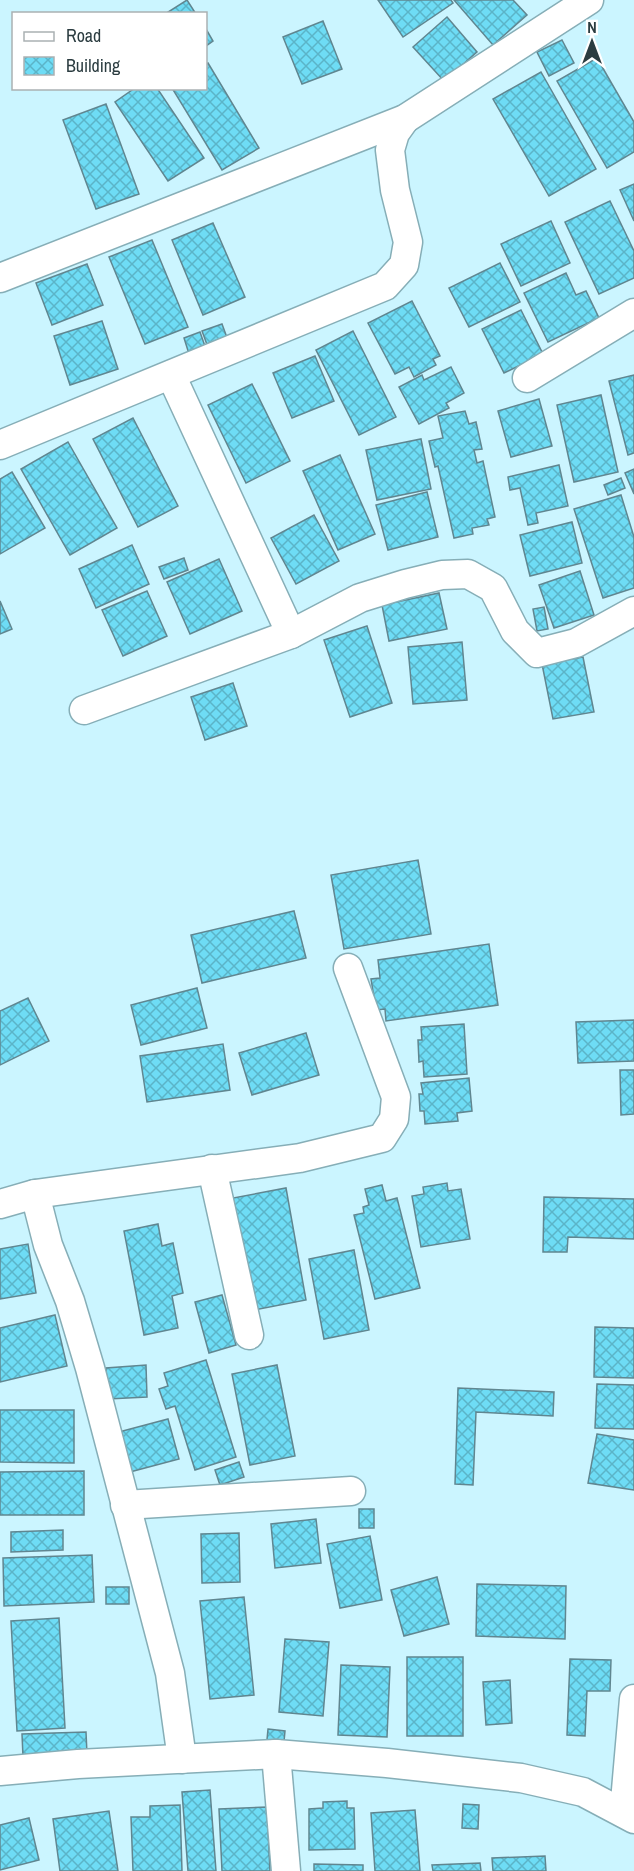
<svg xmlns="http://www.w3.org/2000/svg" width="634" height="1871" font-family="'Archivo Narrow',sans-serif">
<defs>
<pattern id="building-cross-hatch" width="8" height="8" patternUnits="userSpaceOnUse" patternTransform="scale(1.5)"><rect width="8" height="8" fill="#6edcf5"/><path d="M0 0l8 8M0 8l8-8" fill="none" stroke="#5bb4c8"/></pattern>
</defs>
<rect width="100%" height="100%" fill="#cbf5ff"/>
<g fill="url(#building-cross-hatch)" stroke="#608690" stroke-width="1.5">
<polygon points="187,0 196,14 165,14"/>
<polygon points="378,0 451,0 453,3 403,37"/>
<polygon points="454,0 513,0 527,15 493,45"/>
<polygon points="447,17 477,52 444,81 413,47"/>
<polygon points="323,21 342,69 302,84 283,37"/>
<polygon points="206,29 213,41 206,46"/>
<polygon points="562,40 574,63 549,76 537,52"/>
<polygon points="597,58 634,122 634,152 607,168 557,81"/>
<polygon points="208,63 259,148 222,170 172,88 206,88 206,64"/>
<polygon points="541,72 596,169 549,196 493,99"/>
<polygon points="135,88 157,88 204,158 168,181 115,102"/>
<polygon points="106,104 139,194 96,209 63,120"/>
<polygon points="634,184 634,221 620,190"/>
<polygon points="610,201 634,251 634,278 599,294 565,222"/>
<polygon points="551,221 570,263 521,286 501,244"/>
<polygon points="213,223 245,297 203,315 172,240"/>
<polygon points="152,240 188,327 145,344 109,257"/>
<polygon points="500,263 520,302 469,327 449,288"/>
<polygon points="87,264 103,305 52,325 36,283"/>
<polygon points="566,273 576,295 586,291 599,318 548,342 524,293"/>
<polygon points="412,301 440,356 433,359 436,365 414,377 409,367 395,374 368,323"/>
<polygon points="521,310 543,354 504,373 482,329"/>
<polygon points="102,321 118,369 70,385 54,336"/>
<polygon points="222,324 229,343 209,350 202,331"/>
<polygon points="353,331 396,417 359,435 316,350"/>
<polygon points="200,332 207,352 190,357 184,338"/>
<polygon points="315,356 334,401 292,418 273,373"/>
<polygon points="451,367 464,393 446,403 449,408 419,424 399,387 422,375 424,380"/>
<polygon points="634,375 634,453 628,455 609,381"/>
<polygon points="252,384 290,461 246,483 208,405"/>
<polygon points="601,395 618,472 574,482 557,405"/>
<polygon points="539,399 552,446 511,457 498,411"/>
<polygon points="465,411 469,424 476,422 482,449 474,450 477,463 483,461 495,517 487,519 489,525 472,528 473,534 454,538 438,466 435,467 429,441 443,438 438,416"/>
<polygon points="133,418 178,506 138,527 93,439"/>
<polygon points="421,439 431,489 377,500 366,450"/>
<polygon points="68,442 117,528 70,555 21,469"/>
<polygon points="340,455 375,534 338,550 303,471"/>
<polygon points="559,465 568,506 536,513 538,523 528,525 520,488 510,490 508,477"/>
<polygon points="634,469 634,494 625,473"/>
<polygon points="12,472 45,528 0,554 0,479"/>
<polygon points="621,478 625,488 608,495 604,485"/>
<polygon points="427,492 438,537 388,550 376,505"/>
<polygon points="621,495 634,537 634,588 603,598 574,509"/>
<polygon points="314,515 339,561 296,584 271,538"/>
<polygon points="572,522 582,563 530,576 520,535"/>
<polygon points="132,545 149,584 96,608 79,569"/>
<polygon points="184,558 188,570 164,579 159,567"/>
<polygon points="219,559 242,611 190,634 167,582"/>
<polygon points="580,571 594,615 554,628 539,585"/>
<polygon points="147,591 167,636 123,656 102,610"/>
<polygon points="439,593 447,629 389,641 382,605"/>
<polygon points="0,601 12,629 0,634"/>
<polygon points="544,607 548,629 537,631 533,609"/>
<polygon points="367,626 392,703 350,717 324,640"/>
<polygon points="462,642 467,700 413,704 408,647"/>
<polygon points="583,657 594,712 553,719 542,664"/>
<polygon points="233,683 247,726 205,740 191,697"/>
<polygon points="418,860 431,934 344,949 331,875"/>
<polygon points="294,911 306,958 202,983 191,935"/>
<polygon points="489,944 498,1005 386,1021 385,1009 376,1010 371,979 380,978 378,960"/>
<polygon points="197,988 207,1028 141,1045 131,1005"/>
<polygon points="28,998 49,1041 0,1065 0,1011"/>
<polygon points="634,1020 634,1061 578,1063 576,1022"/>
<polygon points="464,1024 467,1074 424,1077 423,1061 419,1062 418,1040 422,1040 421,1027"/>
<polygon points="306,1033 319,1075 252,1095 239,1053"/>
<polygon points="223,1044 230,1090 147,1102 140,1056"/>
<polygon points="620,1070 634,1070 634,1114 621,1115"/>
<polygon points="469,1078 472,1111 457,1113 458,1121 425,1124 424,1111 420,1111 419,1094 423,1094 421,1083"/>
<polygon points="447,1183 448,1191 461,1189 470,1239 421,1247 412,1196 424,1194 423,1187"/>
<polygon points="382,1185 386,1201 397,1198 420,1288 375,1299 354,1215 364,1213 363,1207 369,1205 365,1189"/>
<polygon points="286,1188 306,1300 254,1310 233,1198"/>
<polygon points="544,1197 634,1199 634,1239 568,1237 567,1252 543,1252"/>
<polygon points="158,1224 162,1246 173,1243 183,1293 172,1296 178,1328 144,1335 124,1231"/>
<polygon points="28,1244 36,1293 0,1299 0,1249"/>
<polygon points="354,1250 369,1330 324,1339 309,1259"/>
<polygon points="222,1295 236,1345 209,1353 195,1302"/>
<polygon points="55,1315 67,1366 0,1382 0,1328"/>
<polygon points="595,1327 634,1328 634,1378 594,1377"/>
<polygon points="206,1360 236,1457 195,1470 175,1406 166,1409 159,1389 168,1386 164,1373"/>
<polygon points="146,1365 147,1397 108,1399 106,1368"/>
<polygon points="277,1365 295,1456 250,1465 232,1374"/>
<polygon points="597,1384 634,1385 634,1429 595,1428"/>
<polygon points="458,1388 554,1392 553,1416 476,1412 473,1485 455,1484"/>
<polygon points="0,1410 74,1410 74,1463 0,1462"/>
<polygon points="168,1419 179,1459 126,1473 115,1433"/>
<polygon points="597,1434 634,1440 634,1490 588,1483"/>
<polygon points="239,1462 244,1477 220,1485 215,1470"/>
<polygon points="84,1471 84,1515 0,1515 0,1472"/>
<rect x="359" y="1509" width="15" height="19"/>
<polygon points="316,1519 321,1563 275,1568 271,1524"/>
<polygon points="63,1530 63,1550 11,1552 11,1532"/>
<polygon points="239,1533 240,1582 202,1583 201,1534"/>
<polygon points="370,1536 382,1600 340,1608 327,1544"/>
<polygon points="92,1555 94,1602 4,1606 3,1558"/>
<polygon points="437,1577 449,1624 404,1636 391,1590"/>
<polygon points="477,1584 566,1586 565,1639 476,1636"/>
<rect x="106" y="1587" width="23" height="17"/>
<polygon points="244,1597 254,1695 210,1699 200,1601"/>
<polygon points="59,1618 65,1728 17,1731 11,1621"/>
<polygon points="285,1639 329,1642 323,1716 279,1712"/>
<rect x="407" y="1657" width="56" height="79"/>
<polygon points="570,1659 611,1660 610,1691 587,1691 585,1736 567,1735"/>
<polygon points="341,1665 390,1667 387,1737 338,1735"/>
<polygon points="510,1680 512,1723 486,1725 483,1682"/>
<polygon points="268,1729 285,1731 283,1752 266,1750"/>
<polygon points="86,1732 87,1754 23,1757 22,1734"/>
<polygon points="210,1790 216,1871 188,1871 182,1792"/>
<polygon points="347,1801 347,1808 354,1808 355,1849 309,1850 309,1809 323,1808 323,1802"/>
<polygon points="463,1804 479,1805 478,1829 462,1828"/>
<polygon points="180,1805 182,1871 133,1871 131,1817 150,1817 150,1806"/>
<polygon points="267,1807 270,1871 222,1871 219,1809"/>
<polygon points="415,1810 420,1871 375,1871 371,1813"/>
<polygon points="109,1811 118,1871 60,1871 53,1819"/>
<polygon points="29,1818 39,1860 0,1870 0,1825"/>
<polygon points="545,1856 546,1871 493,1871 492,1858"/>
<polygon points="480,1863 481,1871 433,1871 432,1865"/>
<polygon points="314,1864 363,1865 363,1871 314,1871"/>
</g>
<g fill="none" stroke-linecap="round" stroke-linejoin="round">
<defs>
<g id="street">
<polyline points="0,278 405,119 589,0"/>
<polyline points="171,375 291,634"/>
<polyline points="527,378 634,313"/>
<polyline points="0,445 385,286 404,265 408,242 395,190 390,150 395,133 405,119"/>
<polyline points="84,710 291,634 360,598 405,584 442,575 468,574 493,588 515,631 537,653 576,643 634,611"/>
<polyline points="212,1169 249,1335"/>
<polyline points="35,1194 48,1245 70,1301 90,1368 170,1673 182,1759"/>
<polyline points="0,1204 35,1194 300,1158 382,1138 394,1119 396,1097 348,968"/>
<polyline points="125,1505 351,1491"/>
<polyline points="276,1754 286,1871"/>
<polyline points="0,1771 78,1764 276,1754 387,1763 521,1778 583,1792 634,1819"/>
<polyline points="624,1813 634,1699"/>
</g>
</defs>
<use href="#street" stroke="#86aeb7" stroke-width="31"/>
<use href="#street" stroke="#fff" stroke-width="28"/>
</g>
<rect x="12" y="12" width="195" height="78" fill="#ffffff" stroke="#aab1b3" stroke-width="1.5"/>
<rect x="24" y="32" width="30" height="9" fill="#ffffff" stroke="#aab1b3" stroke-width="1.5"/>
<text x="66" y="42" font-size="18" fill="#2b3c40">Road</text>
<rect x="24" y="57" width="30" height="18" fill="url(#building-cross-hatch)" stroke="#aab1b3" stroke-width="1.5"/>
<text x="66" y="72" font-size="18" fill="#2b3c40">Building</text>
<g transform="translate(592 42)" stroke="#ffffff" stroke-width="4.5" paint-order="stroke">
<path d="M0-4.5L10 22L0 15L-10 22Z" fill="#2b3c40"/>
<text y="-9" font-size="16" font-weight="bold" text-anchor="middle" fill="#2b3c40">N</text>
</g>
</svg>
